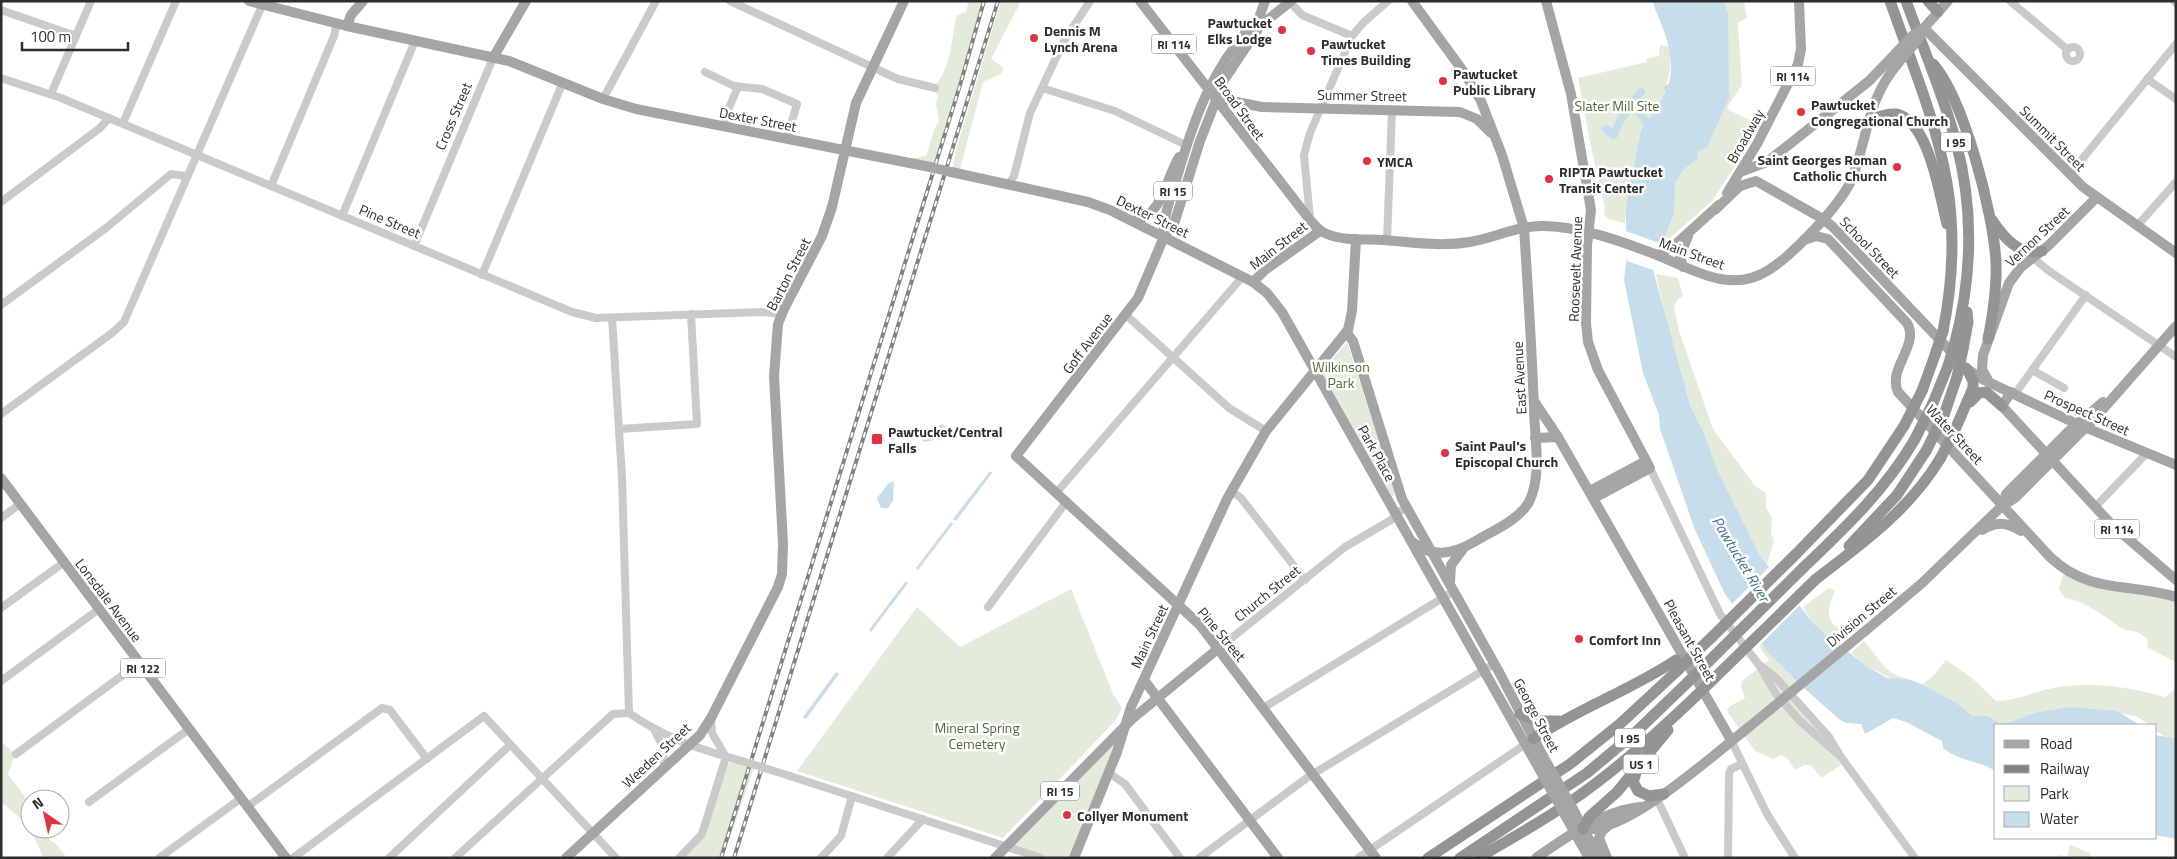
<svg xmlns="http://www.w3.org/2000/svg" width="2177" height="859" font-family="'Titillium Web',sans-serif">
<rect width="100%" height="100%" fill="#fff"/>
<g fill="#e3ebda">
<path d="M 969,1 L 982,1 L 967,64 L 941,144 L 936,170 L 903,160 L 926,156 C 931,144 932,131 939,121 L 936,104 L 938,96 L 932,88 C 952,72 951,38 957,15 L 966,12 Z"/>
<polygon points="1001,1 1021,1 991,59 1004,68 1001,74 983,82 959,173 952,173 955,153"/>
<polygon points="1703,1 1744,1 1747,18 1738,23 1742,85 1727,107 1729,110 1761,126 1712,201 1663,244 1670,225 1675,183 1684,169 1695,160 1697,152 1703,149"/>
<path d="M 1660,45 L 1670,47 C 1673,77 1663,93 1654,120 C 1645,149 1635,179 1626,208 L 1625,223 L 1608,219 L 1604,215 L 1605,208 L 1591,147 L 1578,78 L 1647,62 L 1646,59 L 1659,56 Z"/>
<polygon points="1656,274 1678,278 1683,296 1677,300 1674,307 1679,331 1713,429 1755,486 1766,493 1766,508 1772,517 1771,533 1774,541 1767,564 1759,554 1718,471 1703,431 1690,405 1667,325"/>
<polygon points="1347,342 1395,492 1394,496 1392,496 1322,372"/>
<path d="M 2064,572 L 2176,598 L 2176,662 L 2147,647 L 2148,640 C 2137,628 2130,633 2120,627 C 2102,615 2086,601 2065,598 L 2059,589 Z"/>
<path d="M 1829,588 L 1835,591 C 1825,613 1826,625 1849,634 L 1839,643 L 1814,624 L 1803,607 Z"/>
<polygon points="1071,589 1113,694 1122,708 1116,720 1003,838 797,771 917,607 960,647"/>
<path d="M 1864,641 C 1873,650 1880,665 1891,672 C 1901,679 1910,677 1920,686 L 1932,677 L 1946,660 L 1971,677 L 1996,701 C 2017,701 2037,690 2059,687 C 2100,682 2126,687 2165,697 L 2176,688 L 2176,743 L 2156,731 L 2156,725 L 2150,725 L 2136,716 L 2115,713 L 1992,727 L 1866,666 L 1851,653 Z"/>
<polygon points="1762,643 1802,686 1794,693 1841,765 1821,778 1811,765 1804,765 1795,770 1787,758 1781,755 1773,759 1755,751 1729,714 1727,710 1730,706 1745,698 1741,687 1742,681 1769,660 1759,647"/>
<polygon points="1123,727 1075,858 1039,858 1010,848"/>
<path d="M 1,741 L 15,754 L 8,774 L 30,804 L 30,829 L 48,829 L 49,840 L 55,843 L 67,858 L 43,858 C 35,835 22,816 1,803 Z"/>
<polygon points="739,761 755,765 723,858 680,858 700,838 725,764"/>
<polygon points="2070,845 2090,853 2090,856 2096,858 2057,858 2058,855 2067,857"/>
</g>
<g fill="#c6ddeb">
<path d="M 1652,1 L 1724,1 L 1728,13 L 1729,98 L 1707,147 L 1697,152 L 1698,158 L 1684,169 L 1675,183 L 1674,212 L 1663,244 L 1656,242 L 1653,249 L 1660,252 L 1653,270 L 1690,405 L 1703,431 L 1718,471 L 1759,554 L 1814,624 L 1866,666 L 1887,678 L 1911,680 L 1921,684 L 1955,702 L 1972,716 L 1988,716 L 1999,723 L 2007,723 L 2035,713 L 2069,707 L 2117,711 L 2140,725 L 1996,725 L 1996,771 C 1979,761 1959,761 1943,748 L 1942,741 L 1906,722 L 1893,718 L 1865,734 L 1861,724 L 1846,723 L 1839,719 L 1805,689 L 1768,652 L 1725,594 L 1695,530 L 1660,429 L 1659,415 L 1643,373 L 1624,280 L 1627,254 L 1619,251 L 1626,231 L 1626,208 L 1641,130 L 1659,105 L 1665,91 L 1663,87 L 1669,84 C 1676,53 1663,29 1652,1 Z"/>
<polygon points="943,424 948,430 946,437 925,442 922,440 932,428"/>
<polygon points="990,471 992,473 956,521 953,519"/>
<polygon points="894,481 893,501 888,508 881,508 877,498 889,483"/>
<polygon points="951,522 953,524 918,570 916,568"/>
<polygon points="906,581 908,583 871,632 869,630"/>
<polygon points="836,672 839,674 806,719 803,717"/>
<polygon points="2156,735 2176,739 2176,839 2156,835"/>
</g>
<g fill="#fff">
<polygon points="1626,231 1656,242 1653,249 1660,252 1653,270 1627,261 1627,254 1619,251"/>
<polygon points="1771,565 1802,603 1760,645 1731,605"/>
</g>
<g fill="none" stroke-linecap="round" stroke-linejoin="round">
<g stroke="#c6ddeb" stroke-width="8">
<polyline points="1640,113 1651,130"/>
<polyline points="1606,129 1614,135 1620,121 1641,92"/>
</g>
<g stroke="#cacaca" stroke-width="8">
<polyline points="730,1 898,79 935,88"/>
<polyline points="1289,1 1302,15 1352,36"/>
<polyline points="2010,1 2068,50"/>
<polyline points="2174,1 2176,3"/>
<polyline points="1,10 76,36"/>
<circle cx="2073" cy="54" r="7"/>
<polyline points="705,72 734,86 762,89 797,104 787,138"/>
<polyline points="1,78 61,98 572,312 596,318 762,312 782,314"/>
<polyline points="2147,79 2176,99"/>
<polyline points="1042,88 1115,111 1186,145"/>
<polyline points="51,94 91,1"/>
<polyline points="603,99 656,1"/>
<polyline points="123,123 176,1"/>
<polyline points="725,126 728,110 738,87"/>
<polyline points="2070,174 2176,44"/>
<polyline points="1009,184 1014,176 1030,113 1064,41 1090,1"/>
<polyline points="271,186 334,36 337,23"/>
<polyline points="1,202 100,128 109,118"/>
<polyline points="342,216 415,41"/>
<polyline points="1310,218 1304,155 1310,133 1352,36 1363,23 1388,1"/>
<polyline points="2137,226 2176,182"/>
<polyline points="1387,241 1392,110"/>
<polyline points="414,246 493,58"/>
<polyline points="2033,258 2049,271 2176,357"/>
<polyline points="482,275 563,82"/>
<polyline points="1,305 106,228 171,174 186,176"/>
<polyline points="1126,315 1229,408 1266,431"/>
<polyline points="612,318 622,478 629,713"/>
<polyline points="2032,370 2064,388"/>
<polyline points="2015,394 2086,295"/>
<polyline points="1,414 112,333 124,322 264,1"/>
<polyline points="619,429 697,424 691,314"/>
<polyline points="1650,468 1720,614 1759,665 1776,694 1799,720 1841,757"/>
<polyline points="1231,491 1241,498 1305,580"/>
<polyline points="1057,492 1243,276"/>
<polyline points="2095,507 2147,453"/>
<polyline points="1,518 20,504"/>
<polyline points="988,607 1067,501"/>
<polyline points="1,608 63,563"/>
<polyline points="1219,648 1345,547 1391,520 1406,506"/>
<polyline points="1760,665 1776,678 1829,737 1841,757 1915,858"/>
<polyline points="1,681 99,609"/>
<polyline points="1263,708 1454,591"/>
<path d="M 629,713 C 665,738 701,750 742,761"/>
<polyline points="711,718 712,733 726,757"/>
<polyline points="655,731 663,747 664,768"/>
<polyline points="1731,740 1767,814 1795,858"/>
<polyline points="16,754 139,663"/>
<polyline points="1109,773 1125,784 1180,858"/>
<polyline points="790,776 1041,858"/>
<polyline points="1657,799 1685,858"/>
<polyline points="89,802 189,729"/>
<polyline points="247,807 382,708 390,710 427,759"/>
<polyline points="159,858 240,799"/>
<polyline points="293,858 484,716 616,858"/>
<polyline points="389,858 509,746"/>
<polyline points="455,858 613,714 629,713"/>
<polyline points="679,858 702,834 726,757"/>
<polyline points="821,858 841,836 852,796"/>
<polyline points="887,858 923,819"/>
<polyline points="1199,858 1308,777 1494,664"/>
<polyline points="1358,858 1530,741"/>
<polyline points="1728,858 1729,774 1731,769 1742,764"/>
</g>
<g stroke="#a5a5a5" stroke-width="10">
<polyline points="249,1 347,26 509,61 603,99 636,109 930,167"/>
<path d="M 1140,1 L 1310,220 C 1315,226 1320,232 1327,234 C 1344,241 1366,239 1383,240 C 1412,242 1441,247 1470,242 C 1494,238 1519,225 1544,226 C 1582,227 1621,241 1657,255 C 1692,269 1730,294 1767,271 C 1791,257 1844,202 1853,176 C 1869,132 1867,100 1899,62"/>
<polyline points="1291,1 1260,26 1224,80 1200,141 1175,221 1164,237 1138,298 1016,456 1200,625 1376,858"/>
<polyline points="1546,1 1571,94 1591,210 1587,246 1586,323 1588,342 1598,370 1650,468 1594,498"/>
<polyline points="1948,1 1924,28 2083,187 2176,253"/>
<polyline points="1259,18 1265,1"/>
<polyline points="347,26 351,15 363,1"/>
<polyline points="493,58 526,1"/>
<polyline points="1216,98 1262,107 1460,112 1477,119 1491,133"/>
<polyline points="951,172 1088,202 1110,210 1253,282 1267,293 1282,312 1536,763"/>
<polyline points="1740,172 1767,162 1869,81 1896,53"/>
<polyline points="1727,193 1757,144 1798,64 1801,49 1799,1"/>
<polyline points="1715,210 1740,186 1756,181 1823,219 1833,227 1956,357"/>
<path d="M 1133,221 C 1164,215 1165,180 1179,157"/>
<path d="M 1164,237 C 1163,216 1171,197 1177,177 C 1194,119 1211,70 1253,24"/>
<path d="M 1804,240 L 1816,236 L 1828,239 L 1907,323 C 1920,345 1887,369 1898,392 L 2050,557 C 2091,595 2128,582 2176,597"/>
<polyline points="1658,255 1677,243 1719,205"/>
<polyline points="1683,267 1680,256 1688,236"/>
<polyline points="1253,282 1265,270 1320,231"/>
<polyline points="1346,332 1353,341 1402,499 1499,672 1544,758"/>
<polyline points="1966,368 1982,379 2077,424 2176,465"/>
<polyline points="1989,382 1982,369 1983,355 2009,283 2021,267 2048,246 2096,198"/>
<polyline points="2011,392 2002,406 2111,524 2176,580"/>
<polyline points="1534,401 1558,437"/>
<polyline points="1535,438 1558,437 1731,740"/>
<polyline points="1,478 286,858"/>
<polyline points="1590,491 1646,461"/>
<polyline points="2002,506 2006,494 2069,431 2103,402"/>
<path d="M 1982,530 C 1997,521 2006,522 2021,531"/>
<path d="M 1411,541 C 1432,558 1451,555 1474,542 C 1492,531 1518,521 1529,502 C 1542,476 1535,439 1534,411 C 1532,350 1528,289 1524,228 L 1502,155 L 1481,101 L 1463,71 L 1412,1"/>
<polyline points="1450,582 1451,565 1463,549"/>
<polyline points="1864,632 1921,584 2002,506 2015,498 2097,416 2176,326"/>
<polyline points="1144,680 1278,858"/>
<polyline points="1573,809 1599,858"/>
<polyline points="1565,815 1589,858"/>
<path d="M 1583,829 C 1626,835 1714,754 1749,727"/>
<polyline points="566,858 700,735 711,718 778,587 782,574 783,544 774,376 778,324 784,309 822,236 832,207 856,103 904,1"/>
<polyline points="995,858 1132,719 1219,648"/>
<polyline points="1074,858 1117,752 1131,707 1227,499 1266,431 1348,330 1352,311 1356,239"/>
<path d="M 1536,858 C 1566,837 1604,810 1641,807"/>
<polyline points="1607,858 1599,838 1602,831 1608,826"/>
</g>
<g stroke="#949494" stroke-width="11">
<path d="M 1890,1 C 1933,123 1970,197 1943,331"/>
<path d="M 1906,1 C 1923,48 1943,94 1956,142 C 1974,209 1972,279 1954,346"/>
<polyline points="1928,1 1938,12"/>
<path d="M 1933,64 C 1964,99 1994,215 1996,263 C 1997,289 1993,314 1988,339"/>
<path d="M 1869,120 C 1878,117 1887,113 1896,114 C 1929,120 1940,197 1947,224"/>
<path d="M 1992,220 C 2004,238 2019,256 2042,251"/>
<polyline points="1963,349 1968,322 1967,312"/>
<polyline points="1922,391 1935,355"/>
<polyline points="1970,402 1979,393 1986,392 2002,406"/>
<polyline points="1933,403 1948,366"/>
<polyline points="1944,415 1957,377"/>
<polyline points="1954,432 1973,388 1973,381 1966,368"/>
<polyline points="1849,546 1897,495 1926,451"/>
<polyline points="1796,554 1868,480 1904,426"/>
<path d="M 1804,567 C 1846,527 1886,489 1915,439"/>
<path d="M 1816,579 C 1863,543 1909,510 1940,459"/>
<polyline points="1694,654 1712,637"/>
<polyline points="1520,714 1537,721 1559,721"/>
<path d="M 1533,739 C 1580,707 1630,691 1676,660"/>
<polyline points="1637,770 1633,782 1638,791 1649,796 1664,794"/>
<polyline points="1583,829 1589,817 1617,792 1668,730"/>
<polyline points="1428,858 1570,764 1621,723 1677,671"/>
<polyline points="1460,858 1587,773 1636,732 1688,682"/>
<path d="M 1478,858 C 1508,840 1538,824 1567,804 C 1613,773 1655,735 1696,696"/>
</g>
<defs>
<g id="rail">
<polyline points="721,858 961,82 984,1"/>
<polyline points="734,858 998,1"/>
</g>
</defs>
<use href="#rail" stroke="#828282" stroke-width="4"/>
<use href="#rail" stroke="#fff" stroke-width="2" stroke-dasharray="5.5" stroke-linecap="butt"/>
<polyline stroke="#cacaca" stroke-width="8" points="742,761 790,776"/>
<g stroke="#a5a5a5" stroke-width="10">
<polyline points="1896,53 1912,36 1924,28"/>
<polyline points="1899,62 1917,41 1924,28"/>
<polyline points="930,167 951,172"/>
<polyline points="1749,727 1864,632"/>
<polyline points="1544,758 1573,809"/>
<polyline points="1536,763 1565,815"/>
</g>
<g stroke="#949494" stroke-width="11">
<polyline points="1935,355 1943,331"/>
<polyline points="1948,366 1954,346"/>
<polyline points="1957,377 1963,349"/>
<polyline points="1904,426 1922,391"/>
<polyline points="1915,439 1933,403"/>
<polyline points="1926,451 1944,415"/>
<polyline points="1940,459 1954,432"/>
<polyline points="1712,637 1796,554"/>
<polyline points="1677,671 1694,654"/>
<polyline points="1688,682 1804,567"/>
<polyline points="1696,696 1816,579"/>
</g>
</g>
<g fill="#e52e3e" stroke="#fff" stroke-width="2">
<circle cx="1282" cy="30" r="5"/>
<circle cx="1034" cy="38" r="5"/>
<circle cx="1311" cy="51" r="5"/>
<circle cx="1443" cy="81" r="5"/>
<circle cx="1801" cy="112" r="5"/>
<circle cx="1367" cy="161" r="5"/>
<circle cx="1897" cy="167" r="5"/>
<circle cx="1549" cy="179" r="5"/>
<rect x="871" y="433" width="12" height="12" rx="2.5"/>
<circle cx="1445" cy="453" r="5"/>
<circle cx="1579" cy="639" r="5"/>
<circle cx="1067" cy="815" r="5"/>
</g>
<g text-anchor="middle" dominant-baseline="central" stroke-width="5" stroke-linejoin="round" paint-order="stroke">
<g fill="#fff" stroke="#6c6c6c" stroke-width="1">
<rect x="1151.5" y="34.5" width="45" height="19" rx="4"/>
<rect x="1770.5" y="66.5" width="45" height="19" rx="4"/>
<rect x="1941" y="132.5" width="30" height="19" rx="4"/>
<rect x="1154" y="181.5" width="38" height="19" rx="4"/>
<rect x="2094.5" y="519.5" width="45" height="19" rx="4"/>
<rect x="120.5" y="658.5" width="45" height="19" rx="4"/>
<rect x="1615" y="728.5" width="30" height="19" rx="4"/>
<rect x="1623.5" y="754.5" width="35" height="19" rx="4"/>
<rect x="1041" y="781.5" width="38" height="19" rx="4"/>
</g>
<g font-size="12" font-weight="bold" fill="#2d2d2d">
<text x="1174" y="44">RI 114</text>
<text x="1793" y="76">RI 114</text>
<text x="1956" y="142">I 95</text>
<text x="1173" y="191">RI 15</text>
<text x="2117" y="529">RI 114</text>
<text x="143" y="668">RI 122</text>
<text x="1630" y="738">I 95</text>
<text x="1641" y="764">US 1</text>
<text x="1060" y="791">RI 15</text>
</g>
<g font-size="14" font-weight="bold" fill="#2d2d2d" stroke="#fff" text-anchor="start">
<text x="1272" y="22" text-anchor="end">Pawtucket<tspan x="1272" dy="16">Elks Lodge</tspan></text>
<text x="1044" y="30">Dennis M<tspan x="1044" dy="16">Lynch Arena</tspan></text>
<text x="1321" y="43">Pawtucket<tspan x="1321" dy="16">Times Building</tspan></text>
<text x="1453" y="73">Pawtucket<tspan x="1453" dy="16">Public Library</tspan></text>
<text x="1811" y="104">Pawtucket<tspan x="1811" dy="16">Congregational Church</tspan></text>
<text x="1887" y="159" text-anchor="end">Saint Georges Roman<tspan x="1887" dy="16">Catholic Church</tspan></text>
<text x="1377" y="161">YMCA</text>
<text x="1559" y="171">RIPTA Pawtucket<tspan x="1559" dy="16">Transit Center</tspan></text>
<text x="888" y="431">Pawtucket/Central<tspan x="888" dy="16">Falls</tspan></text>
<text x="1455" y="445">Saint Paul's<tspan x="1455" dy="16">Episcopal Church</tspan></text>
<text x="1589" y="639">Comfort Inn</text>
<text x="1077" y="815">Collyer Monument</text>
</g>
<g font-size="14" fill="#2d2d2d" stroke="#fff">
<text transform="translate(1362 95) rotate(1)">Summer Street</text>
<text transform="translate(1240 108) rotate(54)">Broad Street</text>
<text transform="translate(453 116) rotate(-67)">Cross Street</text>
<text transform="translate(758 119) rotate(11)">Dexter Street</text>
<text transform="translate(1745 136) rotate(-60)">Broadway</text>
<text transform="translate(2053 138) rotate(45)">Summit Street</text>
<text transform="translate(1153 216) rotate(26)">Dexter Street</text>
<text transform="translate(390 221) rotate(23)">Pine Street</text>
<text transform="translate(2037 236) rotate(-43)">Vernon Street</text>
<text transform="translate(1278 245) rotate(-38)">Main Street</text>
<text transform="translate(1870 247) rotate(46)">School Street</text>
<text transform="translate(1692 253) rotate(20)">Main Street</text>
<text transform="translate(1575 269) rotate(-88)">Roosevelt Avenue</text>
<text transform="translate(788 274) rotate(-63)">Barton Street</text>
<text transform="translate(1087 343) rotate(-53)">Goff Avenue</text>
<text transform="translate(1519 378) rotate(-93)">East Avenue</text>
<text transform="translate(2087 412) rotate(24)">Prospect Street</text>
<text transform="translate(1955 434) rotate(47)">Water Street</text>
<text transform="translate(1377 453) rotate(61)">Park Place</text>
<text transform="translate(1267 593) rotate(-39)">Church Street</text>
<text transform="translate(109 600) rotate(53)">Lonsdale Avenue</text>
<text transform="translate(1861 616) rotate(-40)">Division Street</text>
<text transform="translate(1222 634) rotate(50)">Pine Street</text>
<text transform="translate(1149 636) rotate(-65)">Main Street</text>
<text transform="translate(1690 640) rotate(61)">Pleasant Street</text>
<text transform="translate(1537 715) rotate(62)">George Street</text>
<text transform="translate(656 755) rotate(-43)">Weeden Street</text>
</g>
<g font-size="14" fill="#51683b" stroke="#fff">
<text x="1617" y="105">Slater Mill Site</text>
<text x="1341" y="366">Wilkinson<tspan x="1341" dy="16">Park</tspan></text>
<text x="977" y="727">Mineral Spring<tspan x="977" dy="16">Cemetery</tspan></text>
</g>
<g font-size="15" font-style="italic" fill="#3b708f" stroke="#fff">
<text transform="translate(1741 559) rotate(59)">Pawtucket River</text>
</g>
</g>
<rect width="2177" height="859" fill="none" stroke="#2d2d2d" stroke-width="5"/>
<rect x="1994" y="724" width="162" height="115" fill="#ffffff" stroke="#ababab"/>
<rect x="2004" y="740" width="25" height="8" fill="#a5a5a5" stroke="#ababab"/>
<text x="2040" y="749" font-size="15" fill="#2d2d2d">Road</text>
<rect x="2004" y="765" width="25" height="8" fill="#828282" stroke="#ababab"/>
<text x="2040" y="774" font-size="15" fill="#2d2d2d">Railway</text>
<rect x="2004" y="786" width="25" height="15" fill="#e3ebda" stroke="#ababab"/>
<text x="2040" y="799" font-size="15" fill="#2d2d2d">Park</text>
<rect x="2004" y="812" width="25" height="15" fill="#c6ddeb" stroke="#ababab"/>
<text x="2040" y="824" font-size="15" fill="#2d2d2d">Water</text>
<g transform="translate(45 814) rotate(326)"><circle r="24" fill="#ffffff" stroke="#ababab"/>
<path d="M0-4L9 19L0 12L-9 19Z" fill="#e52e3e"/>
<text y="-8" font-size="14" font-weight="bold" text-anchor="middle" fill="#2d2d2d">N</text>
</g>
<path d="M22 42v8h106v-8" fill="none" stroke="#2d2d2d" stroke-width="2.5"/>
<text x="30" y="42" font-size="15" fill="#2d2d2d" stroke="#ffffff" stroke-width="4" paint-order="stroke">100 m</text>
</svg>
